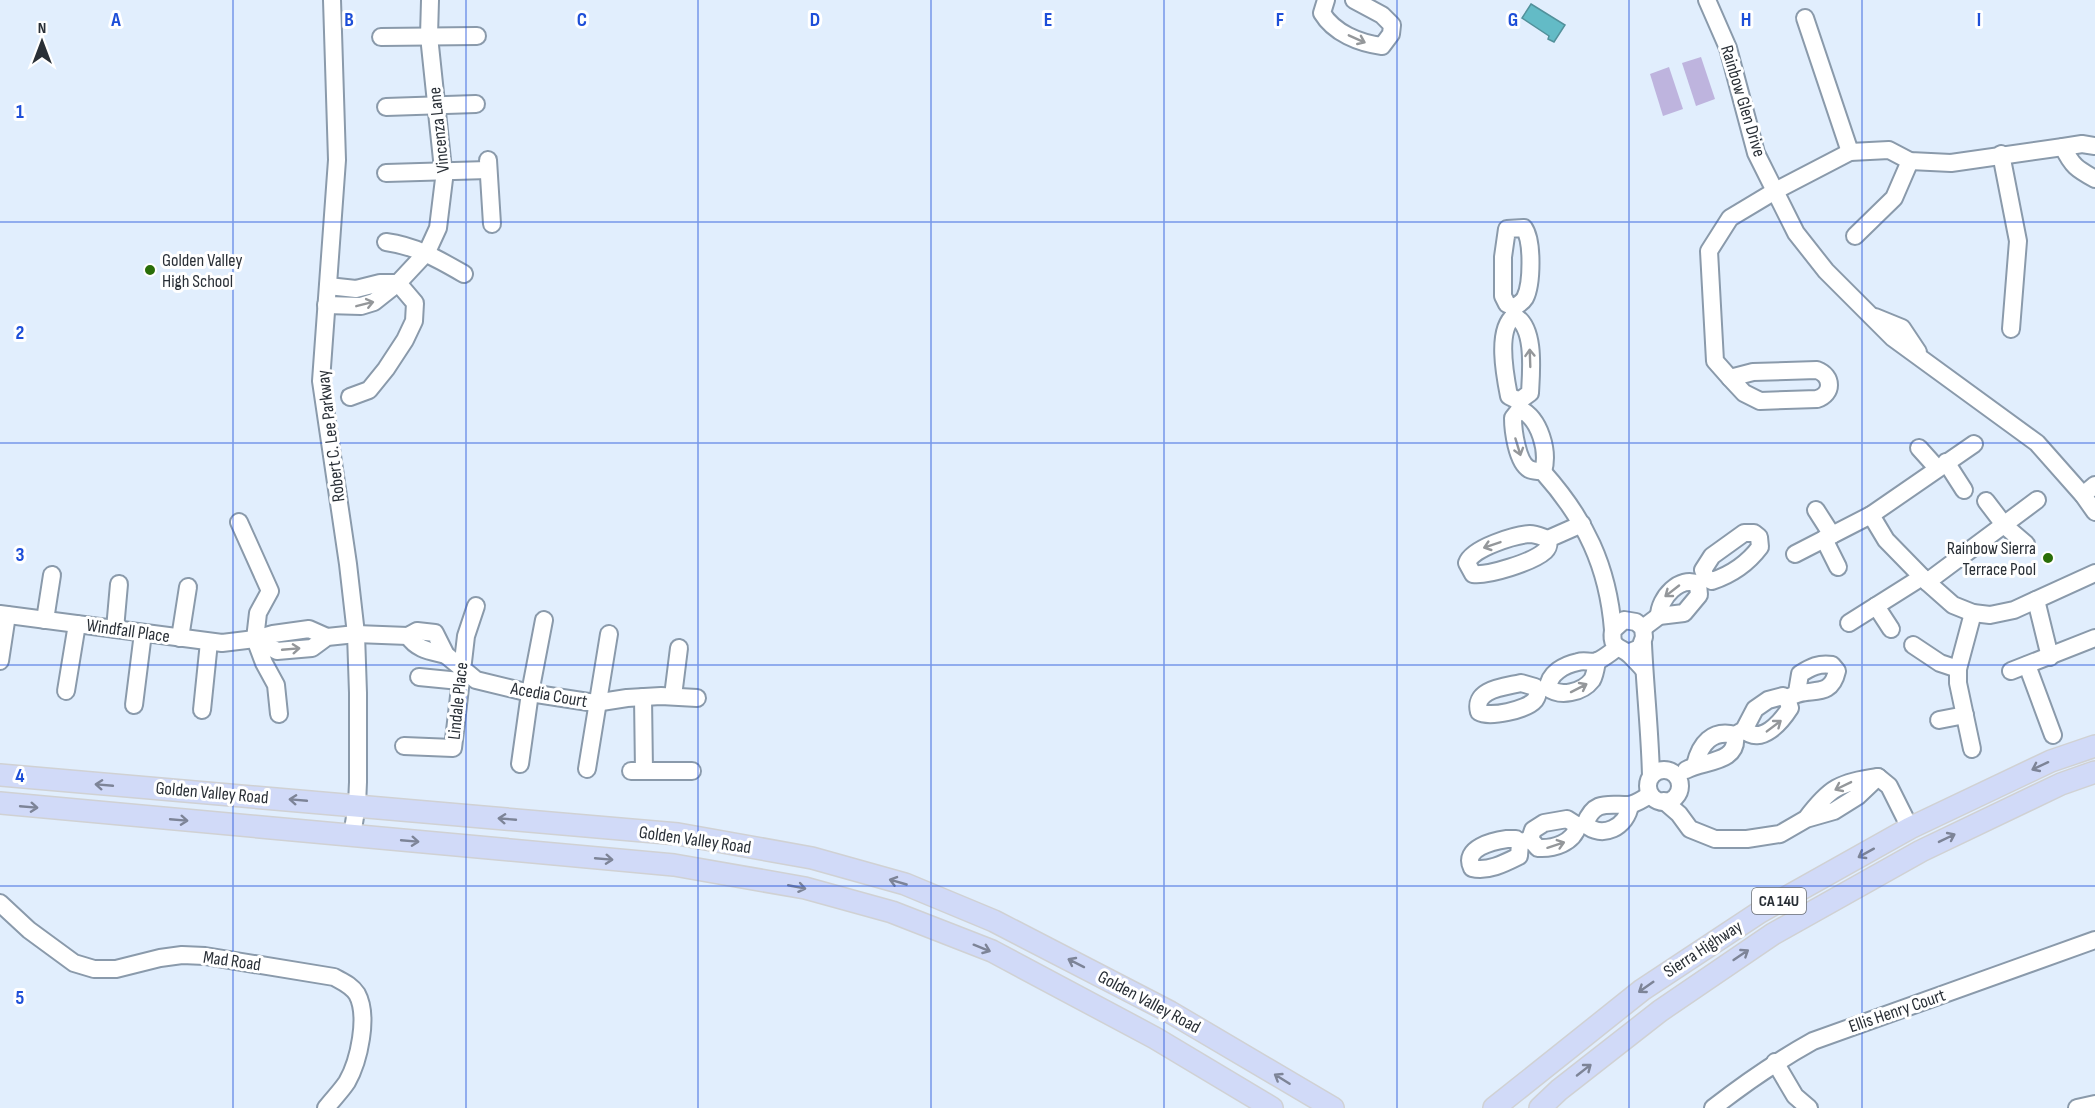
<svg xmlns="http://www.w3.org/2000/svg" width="2095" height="1108" font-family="'Sofia Sans Condensed',sans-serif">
<rect width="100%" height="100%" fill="#e1eefd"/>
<g fill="#beb4de">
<polygon points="1701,57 1715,99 1696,106 1682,63"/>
<polygon points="1669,67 1683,109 1663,116 1650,74"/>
</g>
<polygon fill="#63bbc6" stroke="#52919b" stroke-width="1.5" points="1531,4 1565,25 1554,42 1548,39 1549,36 1522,18"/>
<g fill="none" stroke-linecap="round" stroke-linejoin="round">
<defs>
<g id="minor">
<polyline points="332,0 337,160 321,381 348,564 356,634 358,693 358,782 357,805 352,835"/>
<path d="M 1326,0 L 1322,13 C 1334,33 1359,43 1382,46 L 1391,34 L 1392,25 L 1382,15 L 1354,0"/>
<polyline points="1707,0 1728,48 1756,153 1796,233 1826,271 1893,338 2037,443 2083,495 2095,512"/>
<polyline points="1805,18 1850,152"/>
<polyline points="381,37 477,36"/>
<polyline points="386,107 476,104"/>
<path d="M 2095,146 L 2082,144 L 2063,147 C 2072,166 2077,169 2095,179"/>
<polyline points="2001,154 2018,241 2011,329"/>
<polyline points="488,160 492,224"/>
<polyline points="386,173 488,170"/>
<path d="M 1524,228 C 1533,241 1532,284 1525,298 C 1522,303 1518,305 1514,307 L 1507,304 L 1503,296 L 1503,257 L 1507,229 Z"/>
<polyline points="1855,236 1894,198 1910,161"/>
<path d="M 386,242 C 416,246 438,259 464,274"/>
<polyline points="328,286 356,289 380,283 398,283"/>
<polyline points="326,305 361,306 374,302 398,283 427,252 438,228 444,179 429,36 430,0"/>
<path d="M 1514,307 L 1514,316 C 1496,330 1505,376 1509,396 L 1519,401"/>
<path d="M 1514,316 C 1536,326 1531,373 1530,393 L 1519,401"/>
<polyline points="1875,317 1902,328 1918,352"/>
<path d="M 1817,370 C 1833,376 1833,394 1817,399 L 1760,401 L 1744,393 L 1730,378 L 1753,372 Z"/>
<polyline points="1730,378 1715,361 1709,251 1730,218 1775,191 1850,152 1889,150 1910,161 1951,163 2063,147"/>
<polyline points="350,397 369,390 386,369 405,340 414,321 415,303 398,283"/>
<path d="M 1519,401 L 1520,409 L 1513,418 C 1513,430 1517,462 1529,469 C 1533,471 1539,471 1543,472 C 1585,519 1608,566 1613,630"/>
<path d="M 1520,409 C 1540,419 1549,451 1543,472"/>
<polyline points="1919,448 1937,468"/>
<polyline points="1946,462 1964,490"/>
<polyline points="2083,495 2095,485"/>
<polyline points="1986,501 2005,526 2026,544"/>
<polyline points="1816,510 1832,535"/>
<polyline points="1871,515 1886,540 1927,582 1953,605 1973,613 1990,615 2014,610 2095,573"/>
<polyline points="239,522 270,591 258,613 255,639 264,663 276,685 279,714"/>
<path d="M 1744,533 L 1754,533 L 1759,537 L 1760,547 C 1748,563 1730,575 1712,581 L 1706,578 L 1703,570 L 1712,556 Z"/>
<path d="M 1548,539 C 1549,544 1549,547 1545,551 C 1533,562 1488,576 1473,574 L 1467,563 C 1472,548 1515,535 1530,534 C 1536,534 1542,537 1548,539 L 1582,524"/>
<polyline points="1824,539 1838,567"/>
<polyline points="1795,554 1871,515 1974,444"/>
<polyline points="1927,582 2037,500"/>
<polyline points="2036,600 2050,657"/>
<polyline points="1876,606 1891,629"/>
<polyline points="0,614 222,643 255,639 273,634 309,629 327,637"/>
<path d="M 1659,616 C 1659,598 1680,575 1698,584"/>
<polyline points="45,620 52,575"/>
<polyline points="1849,623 1922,577"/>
<polyline points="1643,628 1659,616 1684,613 1699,595 1698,584"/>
<polyline points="115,629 119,584"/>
<path d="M 408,636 C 417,650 431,651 446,655"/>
<polyline points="180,638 188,587"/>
<polyline points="255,639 277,651 312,648 327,637 356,634 408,636 417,631 435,633 446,655 476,680 530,693 595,703 627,698 661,696 697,698"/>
<path d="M 1643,644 C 1645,688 1650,732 1651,776"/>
<polyline points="1913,645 1940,663 1958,669"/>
<path d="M 1628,653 L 1640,648 L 1644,637 L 1643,628 L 1636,622 L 1624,620 L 1613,630 C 1610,649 1620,646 1630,655 C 1635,660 1640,665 1644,670"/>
<polyline points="0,661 7,615"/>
<polyline points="2027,665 2053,735"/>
<polyline points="2011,671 2095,638"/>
<polyline points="419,677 460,681"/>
<path d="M 1521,683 L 1535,687 L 1538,691 C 1538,695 1537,697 1535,700 C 1527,710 1489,718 1479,712 C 1473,689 1504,687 1521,683 Z"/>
<path d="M 1548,688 C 1549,673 1564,665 1578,662 C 1584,660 1591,663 1597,661 C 1603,659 1611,652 1617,648"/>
<path d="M 1548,688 C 1560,697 1582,693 1592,680 C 1595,675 1596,667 1597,661"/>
<polyline points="66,691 77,624"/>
<polyline points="673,696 679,648"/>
<polyline points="643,697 644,771"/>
<polyline points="134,705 143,633"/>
<polyline points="202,710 209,642"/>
<polyline points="1939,720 1965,715"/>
<path d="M 1744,730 C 1761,746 1781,722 1790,708 L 1787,699"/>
<polyline points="404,746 453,748 466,636 476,606"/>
<polyline points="1972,749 1958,683 1958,669 1973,613"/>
<polyline points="520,764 530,693 544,620"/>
<path d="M 1695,765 C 1700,744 1712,729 1735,735 L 1744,730 L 1755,709 L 1768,700 L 1783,696 L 1787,699 C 1807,684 1830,702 1837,671 L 1832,665 C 1819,663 1811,667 1800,674 L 1797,692"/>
<polyline points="587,769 609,634"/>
<path d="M 1686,770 C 1703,760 1739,764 1735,735"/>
<circle cx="1664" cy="786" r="16"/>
<polyline points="631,771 692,771"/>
<polyline points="1878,777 1889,786 1910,828"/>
<path d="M 1664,801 L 1679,814 L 1690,829 L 1715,839 L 1747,839 L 1780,834 L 1806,819 L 1834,811 L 1858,796 L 1878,777 C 1839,783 1830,787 1806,819"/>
<path d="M 1585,824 C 1594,800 1607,805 1628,805 C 1635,805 1644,798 1650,795"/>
<path d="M 1585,824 C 1602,840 1627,827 1630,805"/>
<path d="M 1507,839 L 1516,839 L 1520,843 L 1519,856 C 1505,863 1488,872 1472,868 C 1462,848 1493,841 1507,839 Z"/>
<path d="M 1530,839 L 1538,848 C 1554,849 1573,843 1578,826"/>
<polyline points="1520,843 1530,839 1533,830 1544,823 1567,819 1578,826 1585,824"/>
<path d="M 0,903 L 29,930 L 74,963 L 94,969 L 116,969 L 160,958 L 182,955 L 205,956 L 334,977 C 343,982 351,985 357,994 C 369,1016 359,1061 347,1082 C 341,1091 333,1099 326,1108"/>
<polyline points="1775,1062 1795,1096 1809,1108"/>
<path d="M 1713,1108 C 1745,1083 1777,1061 1813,1041 L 2095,940"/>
<polyline points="2077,1108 2095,1104"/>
</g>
<g id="major">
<polyline points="0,775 678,834 812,858 905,884 994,921 1170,1012 1333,1108"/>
<polyline points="0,803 674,865 805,888 892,912 992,951 1155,1038 1272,1108"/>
<polyline points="1494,1108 1642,990 1760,912 1910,828 2051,761 2095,746"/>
<polyline points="1540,1108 1559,1090 1660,1011 1773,934 1921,851 2061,784 2095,772"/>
</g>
</defs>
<use href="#minor" stroke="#8a9aab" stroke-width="20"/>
<use href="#major" stroke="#d0d1d3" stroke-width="24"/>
<use href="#minor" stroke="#fff" stroke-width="16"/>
<use href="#major" stroke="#d1daf8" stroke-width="21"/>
</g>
<defs><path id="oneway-shaft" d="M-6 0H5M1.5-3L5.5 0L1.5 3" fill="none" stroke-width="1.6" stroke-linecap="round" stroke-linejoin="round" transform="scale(1.5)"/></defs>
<g stroke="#94979a">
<use href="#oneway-shaft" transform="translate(1357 39) rotate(24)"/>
<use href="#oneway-shaft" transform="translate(365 304) rotate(-14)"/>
<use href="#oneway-shaft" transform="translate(1530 358) rotate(-92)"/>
<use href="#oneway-shaft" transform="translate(1518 447) rotate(73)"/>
<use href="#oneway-shaft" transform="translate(1492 545) rotate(161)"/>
<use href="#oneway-shaft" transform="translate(1672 591) rotate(142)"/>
<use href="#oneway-shaft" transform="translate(291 649) rotate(-5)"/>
<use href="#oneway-shaft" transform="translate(1579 688) rotate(-27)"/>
<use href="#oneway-shaft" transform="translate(1774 726) rotate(-37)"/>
<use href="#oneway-shaft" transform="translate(1843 786) rotate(154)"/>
<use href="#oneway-shaft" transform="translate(1556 845) rotate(-18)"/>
</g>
<g stroke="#7d8497">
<use href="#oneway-shaft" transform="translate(2040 766) rotate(155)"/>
<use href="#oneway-shaft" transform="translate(104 785) rotate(-175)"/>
<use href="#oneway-shaft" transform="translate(298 800) rotate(-175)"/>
<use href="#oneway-shaft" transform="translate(29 807) rotate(5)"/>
<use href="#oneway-shaft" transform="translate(507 819) rotate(-175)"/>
<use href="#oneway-shaft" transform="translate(179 820) rotate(5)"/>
<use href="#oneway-shaft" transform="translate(1947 838) rotate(-26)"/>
<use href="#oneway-shaft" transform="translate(410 841) rotate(5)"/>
<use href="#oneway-shaft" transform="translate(1866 853) rotate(151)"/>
<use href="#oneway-shaft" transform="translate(604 859) rotate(5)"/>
<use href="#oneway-shaft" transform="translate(898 882) rotate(-164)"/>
<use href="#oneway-shaft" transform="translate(797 887) rotate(11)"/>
<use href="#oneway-shaft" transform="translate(982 948) rotate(22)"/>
<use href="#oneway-shaft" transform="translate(1741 955) rotate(-34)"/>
<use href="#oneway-shaft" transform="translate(1076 963) rotate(-153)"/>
<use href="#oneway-shaft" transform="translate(1646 987) rotate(145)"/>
<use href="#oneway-shaft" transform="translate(1584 1070) rotate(-38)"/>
<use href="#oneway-shaft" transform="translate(1282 1079) rotate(-148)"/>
</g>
<path fill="none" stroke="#1d4ed8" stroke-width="1.5" stroke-opacity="0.55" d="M 233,0 L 233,1108M 466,0 L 466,1108M 698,0 L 698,1108M 931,0 L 931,1108M 1164,0 L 1164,1108M 1397,0 L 1397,1108M 1629,0 L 1629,1108M 1862,0 L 1862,1108M 0,222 L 2095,222M 0,443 L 2095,443M 0,665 L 2095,665M 0,886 L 2095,886"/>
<g fill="#2a6e08" stroke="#fff" stroke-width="2">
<circle cx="150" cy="270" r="6"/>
<circle cx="2048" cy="558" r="6"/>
</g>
<g text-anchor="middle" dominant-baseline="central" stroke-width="6" stroke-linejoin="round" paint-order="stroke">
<rect fill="#fff" stroke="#696d72" stroke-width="1.5" x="1752" y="888" width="54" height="26" rx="4.5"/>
<g font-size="16" font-weight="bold" fill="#292f36">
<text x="1779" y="901">CA 14U</text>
</g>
<g font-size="18" fill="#292f36" stroke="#fff">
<text transform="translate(1743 101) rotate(73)">Rainbow Glen Drive</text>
<text transform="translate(439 130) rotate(-96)">Vincenza Lane</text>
<text transform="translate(331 436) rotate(-97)">Robert C. Lee Parkway</text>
<text transform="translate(128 631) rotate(8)">Windfall Place</text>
<text transform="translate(549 695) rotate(10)">Acedia Court</text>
<text transform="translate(458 701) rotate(-84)">Lindale Place</text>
<text transform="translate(212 793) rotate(5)">Golden Valley Road</text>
<text transform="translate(695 840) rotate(8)">Golden Valley Road</text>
<text transform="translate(1703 949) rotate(-33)">Sierra Highway</text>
<text transform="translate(232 961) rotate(8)">Mad Road</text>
<text transform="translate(1149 1002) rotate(28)">Golden Valley Road</text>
<text transform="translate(1897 1011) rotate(-19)">Ellis Henry Court</text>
</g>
<g font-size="18" fill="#292f36" stroke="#fff" text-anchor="start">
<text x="162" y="260">Golden Valley<tspan x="162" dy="21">High School</tspan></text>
<text x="2036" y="548" text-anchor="end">Rainbow Sierra<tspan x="2036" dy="21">Terrace Pool</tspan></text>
</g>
</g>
<g font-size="20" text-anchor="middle" font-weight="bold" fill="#1d4ed8" stroke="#fff" stroke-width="6" stroke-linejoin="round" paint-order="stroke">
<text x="116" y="26">A</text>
<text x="349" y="26">B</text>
<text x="582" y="26">C</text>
<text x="815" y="26">D</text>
<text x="1048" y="26">E</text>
<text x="1280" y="26">F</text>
<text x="1513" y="26">G</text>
<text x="1746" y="26">H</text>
<text x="1979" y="26">I</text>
<text x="20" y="118">1</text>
<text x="20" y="339">2</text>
<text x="20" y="561">3</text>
<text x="20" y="782">4</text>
<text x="20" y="1004">5</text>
</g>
<g transform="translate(42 42)" stroke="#ffffff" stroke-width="4.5" paint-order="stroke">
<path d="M0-4.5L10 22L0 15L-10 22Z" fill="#292f36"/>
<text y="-9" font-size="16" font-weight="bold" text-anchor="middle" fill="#292f36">N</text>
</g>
</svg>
